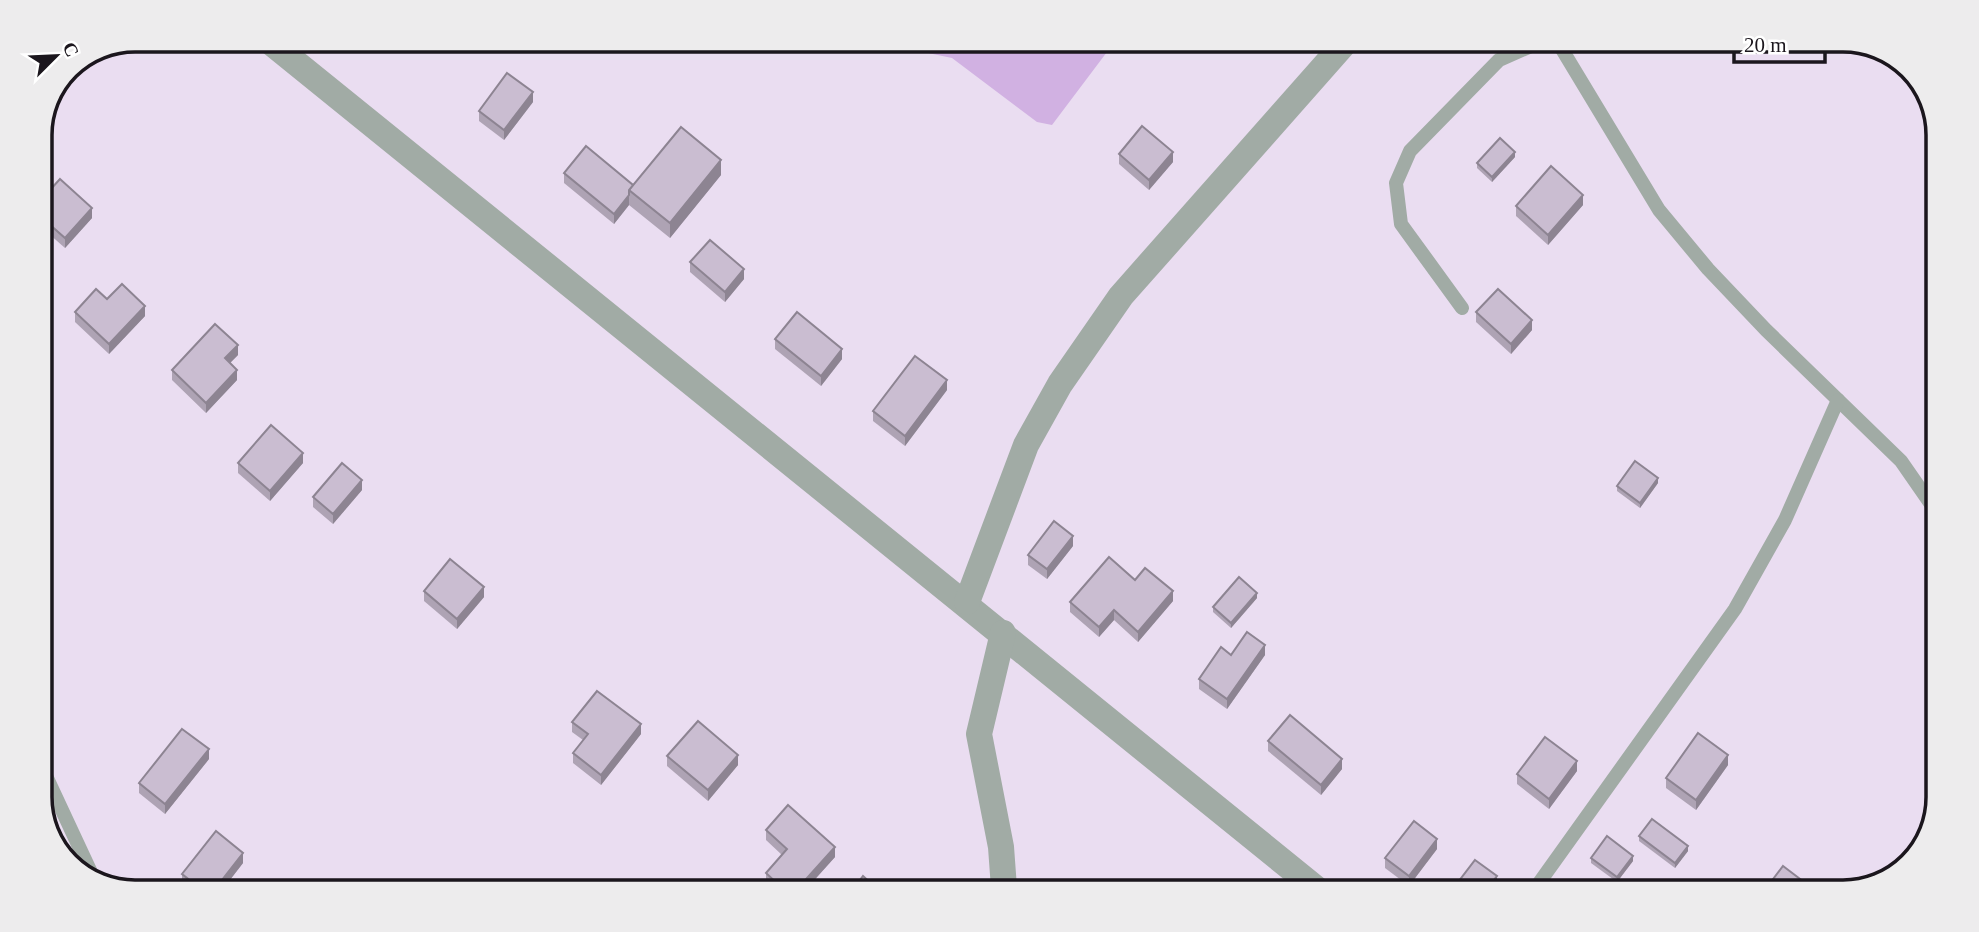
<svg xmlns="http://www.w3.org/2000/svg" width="1979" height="932" font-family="Georgia,serif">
<rect width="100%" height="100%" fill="#eaddf1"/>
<polygon fill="#d1b1e2" points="917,44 1113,44 1052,125 1037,122 952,58 928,53"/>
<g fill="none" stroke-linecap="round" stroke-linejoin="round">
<g stroke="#a1aba5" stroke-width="14">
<polyline points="1560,46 1659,210 1708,269 1766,330 1901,461 1935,510"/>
<polyline points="1462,308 1401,224 1396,183 1410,151 1499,60 1531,46"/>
<polyline points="40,763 95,881"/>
<polyline points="1534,890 1735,609 1785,520 1838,400"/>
</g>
<g stroke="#a1aba5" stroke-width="26">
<polyline points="269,41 1318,890"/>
<polyline points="967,602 1026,445 1060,384 1121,296 1343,45"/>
<polyline points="1003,633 979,734 1001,847 1004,888"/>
</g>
</g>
<g fill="#aea3b4">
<polygon points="401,41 419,41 413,50"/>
<polygon points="533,102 504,140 479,121 479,111"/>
<polygon points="1119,154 1173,162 1149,190 1119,164"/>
<polygon points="1515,157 1492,182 1477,168 1477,163"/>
<polygon points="564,173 633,185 721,175 670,238 629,205 614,224 564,183"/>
<polygon points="40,201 92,218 65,248 40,226"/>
<polygon points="1583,205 1548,245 1516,216 1516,206"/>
<polygon points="690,262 744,279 725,302 690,272"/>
<polygon points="107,299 145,316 109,354 75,322 75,312"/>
<polygon points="1476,312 1532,330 1511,354 1476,322"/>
<polygon points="775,339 842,359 821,386 775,349"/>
<polygon points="238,355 230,363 237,380 206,413 172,380 172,370"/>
<polygon points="947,390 905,446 873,421 873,411"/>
<polygon points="238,463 303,463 270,501 238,473"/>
<polygon points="1658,483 1640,508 1617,491 1617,486"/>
<polygon points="362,490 333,524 313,507 313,497"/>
<polygon points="1073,546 1047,579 1028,565 1028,555"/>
<polygon points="1135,580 1173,601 1138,642 1114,620 1099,637 1070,612 1070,602"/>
<polygon points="424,591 484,597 457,629 424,601"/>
<polygon points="1257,598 1231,628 1213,612 1213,607"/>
<polygon points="1231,655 1265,655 1227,709 1199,689 1199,679"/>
<polygon points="572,722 641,734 601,785 573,763 573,753 583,740 572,732"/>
<polygon points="1268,741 1342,769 1321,795 1268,751"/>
<polygon points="667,756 738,765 708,801 667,766"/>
<polygon points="209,759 165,814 139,793 139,783"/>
<polygon points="1728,765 1696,810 1666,788 1666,778"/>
<polygon points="1577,771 1549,809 1517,784 1517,774"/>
<polygon points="766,830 835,857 808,887 770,887 766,883 766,873 782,855 766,840"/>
<polygon points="1639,836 1688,851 1675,868 1639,841"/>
<polygon points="1437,849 1409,886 1385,868 1385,858"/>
<polygon points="1591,858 1633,861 1617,882 1591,863"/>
<polygon points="243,863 226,885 182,884 182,874"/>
</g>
<g fill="#8d8492">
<polygon points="413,41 419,41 413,50"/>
<polygon points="533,92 533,102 504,140 504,130"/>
<polygon points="1173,152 1173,162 1149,190 1149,180"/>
<polygon points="1515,152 1515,157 1492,182 1492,177"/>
<polygon points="721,160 721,175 670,238 670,223"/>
<polygon points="629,195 629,205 614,224 614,214"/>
<polygon points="1583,195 1583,205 1548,245 1548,235"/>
<polygon points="92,208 92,218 65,248 65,238"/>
<polygon points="744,269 744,279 725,302 725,292"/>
<polygon points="145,306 145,316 109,354 109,344"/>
<polygon points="1532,320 1532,330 1511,354 1511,344"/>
<polygon points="238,345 238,355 225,368 225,358"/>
<polygon points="842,349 842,359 821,386 821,376"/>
<polygon points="237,370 237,380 206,413 206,403"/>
<polygon points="947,380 947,390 905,446 905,436"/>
<polygon points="303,453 303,463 270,501 270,491"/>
<polygon points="1658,478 1658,483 1640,508 1640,503"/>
<polygon points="362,480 362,490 333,524 333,514"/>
<polygon points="1073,536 1073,546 1047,579 1047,569"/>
<polygon points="484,587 484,597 457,629 457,619"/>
<polygon points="1173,591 1173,601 1138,642 1138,632"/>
<polygon points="1257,593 1257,598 1231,628 1231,623"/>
<polygon points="1114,610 1114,620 1099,637 1099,627"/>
<polygon points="1265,645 1265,655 1227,709 1227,699"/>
<polygon points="641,724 641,734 601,785 601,775"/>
<polygon points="209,749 209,759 165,814 165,804"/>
<polygon points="738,755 738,765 708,801 708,790"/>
<polygon points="1728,755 1728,765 1696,810 1696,800"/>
<polygon points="1342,759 1342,769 1321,795 1321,785"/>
<polygon points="1577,761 1577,771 1549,809 1549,799"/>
<polygon points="1437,839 1437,849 1409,886 1409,876"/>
<polygon points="1688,846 1688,851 1675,868 1675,863"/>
<polygon points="835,847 835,857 808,887 799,887"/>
<polygon points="243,853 243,863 226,885 218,885"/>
<polygon points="1633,856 1633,861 1617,882 1617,877"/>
<polygon points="1497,876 1497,886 1494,890 1486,890"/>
<polygon points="1804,882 1804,887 1801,892 1797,892"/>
</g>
<g fill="#cabdd1" stroke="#8d8492" stroke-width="2">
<polygon points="507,73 533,92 504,130 479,111"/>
<polygon points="1142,126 1173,152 1149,180 1119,154"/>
<polygon points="681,127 721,160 670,223 629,190"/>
<polygon points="1500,138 1515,152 1492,177 1477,163"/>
<polygon points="586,146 633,185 629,190 629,195 614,214 564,173"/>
<polygon points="1551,166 1583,195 1548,235 1516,206"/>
<polygon points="60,179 92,208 65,238 40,216 40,201"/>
<polygon points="710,240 744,269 725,292 690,262"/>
<polygon points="122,284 145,306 109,344 75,312 96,289 107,299"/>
<polygon points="1498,289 1532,320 1511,344 1476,312"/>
<polygon points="797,312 842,349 821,376 775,339"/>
<polygon points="215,324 238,345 225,358 237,370 206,403 172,370"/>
<polygon points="915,356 947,380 905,436 873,411"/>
<polygon points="271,425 303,453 270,491 238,463"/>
<polygon points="1635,461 1658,478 1640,503 1617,486"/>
<polygon points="342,463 362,480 333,514 313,497"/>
<polygon points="1054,521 1073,536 1047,569 1028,555"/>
<polygon points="1109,557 1135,580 1145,568 1173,591 1138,632 1114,610 1099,627 1070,602"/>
<polygon points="450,559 484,587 457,619 424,591"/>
<polygon points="1239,577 1257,593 1231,623 1213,607"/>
<polygon points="1247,632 1265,645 1227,699 1199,679 1221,647 1231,655"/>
<polygon points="597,691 641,724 601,775 573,753 588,734 572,722"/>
<polygon points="1290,715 1342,759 1321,785 1268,741"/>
<polygon points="698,721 738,755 708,790 667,756"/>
<polygon points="182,729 209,749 165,804 139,783"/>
<polygon points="1698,733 1728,755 1696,800 1666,778"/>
<polygon points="1545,737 1577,761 1549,799 1517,774"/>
<polygon points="788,805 835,847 799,887 781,887 766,873 787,849 766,830"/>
<polygon points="1652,819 1688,846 1675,863 1639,836"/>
<polygon points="1414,821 1437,839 1409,876 1385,858"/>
<polygon points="216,831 243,853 218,885 196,885 182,874"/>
<polygon points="1607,836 1633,856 1617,877 1591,858"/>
<polygon points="1475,860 1497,876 1486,890 1452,890"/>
<polygon points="1783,866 1804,882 1797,892 1764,891"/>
<polygon points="863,876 876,888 854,888"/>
</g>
<path d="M0 0H1979V932H0ZM135 52H1843A83 83 0 0 1 1926 135V797A83 83 0 0 1 1843 880H135A83 83 0 0 1 52 797V135A83 83 0 0 1 135 52Z" fill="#edeced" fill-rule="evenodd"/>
<path fill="none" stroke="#1b161d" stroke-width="3.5" d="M135 52H1843A83 83 0 0 1 1926 135V797A83 83 0 0 1 1843 880H135A83 83 0 0 1 52 797V135A83 83 0 0 1 135 52Z"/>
<g transform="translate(56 56) rotate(66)" stroke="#ffffff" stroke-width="5" paint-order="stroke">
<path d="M0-5L12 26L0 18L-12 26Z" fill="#1b161d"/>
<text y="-10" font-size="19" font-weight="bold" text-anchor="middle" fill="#1b161d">С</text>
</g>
<path d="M1734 52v10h91v-10" fill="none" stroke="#1b161d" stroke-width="3.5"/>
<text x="1744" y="52" font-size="21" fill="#1b161d" stroke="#ffffff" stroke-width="5" paint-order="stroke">20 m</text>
</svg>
